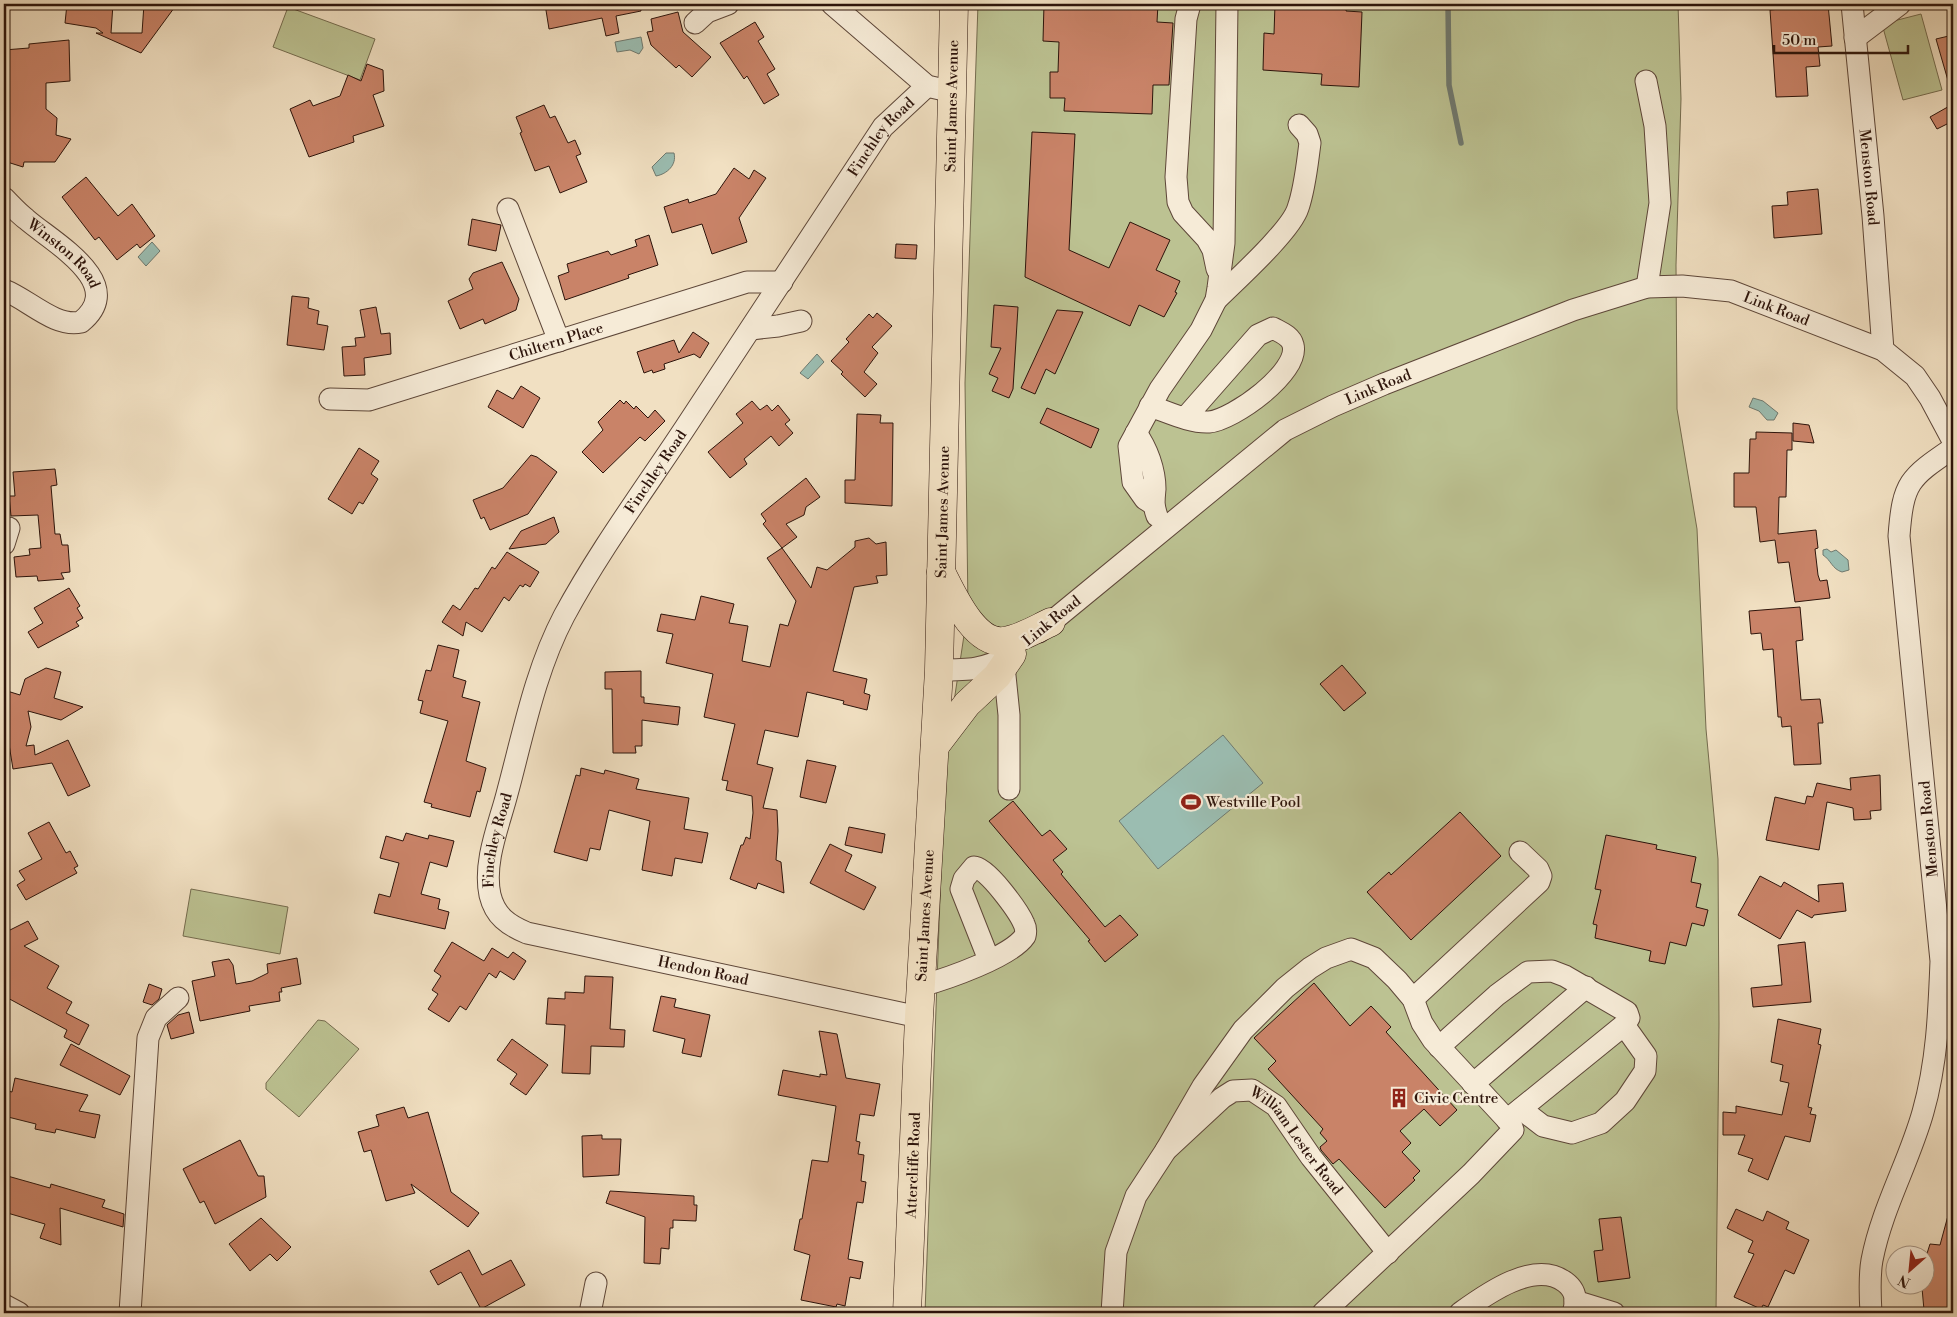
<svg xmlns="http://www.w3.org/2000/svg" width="1957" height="1317" font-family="'Libre Bodoni',serif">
<rect width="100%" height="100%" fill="#f1e0c2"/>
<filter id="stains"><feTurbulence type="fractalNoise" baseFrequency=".004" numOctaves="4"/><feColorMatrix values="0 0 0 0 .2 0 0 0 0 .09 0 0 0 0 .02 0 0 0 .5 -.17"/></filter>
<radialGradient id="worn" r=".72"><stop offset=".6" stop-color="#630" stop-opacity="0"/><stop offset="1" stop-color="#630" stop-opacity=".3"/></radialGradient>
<g fill="#bcc292" stroke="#746b4e">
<polygon points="978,4 1678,4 1681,99 1676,265 1677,409 1697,529 1706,729 1718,859 1719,1024 1716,1313 925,1313 945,761 968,609 965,383"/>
<polygon points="288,7 375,39 360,80 273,47"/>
<polygon points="1921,14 1942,90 1903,100 1882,24"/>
<polygon points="191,889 288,907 280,954 183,936"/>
<polygon points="318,1020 325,1021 359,1049 299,1117 266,1089 266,1083"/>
</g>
<g fill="#9bbdb1" stroke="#6f796f">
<polygon points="641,37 643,48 639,54 630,50 617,52 615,42"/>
<path d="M 666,153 L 674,153 C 677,165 667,174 656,176 L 652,167 Z"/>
<polygon points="152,242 160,251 146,266 138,257"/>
<polygon points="817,354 824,362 808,379 800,373"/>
<polygon points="1753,398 1763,401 1778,413 1774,420 1767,420 1759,411 1749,407"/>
<path d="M 1827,549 L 1831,552 L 1836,550 L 1848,560 L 1849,570 L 1842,572 C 1832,569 1831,560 1823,555 L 1823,550 Z"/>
<polygon points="1223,735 1263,783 1158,869 1119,821"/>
</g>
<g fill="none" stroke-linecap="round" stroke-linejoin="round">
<polyline stroke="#6f796f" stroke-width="5.5" points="1448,4 1449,85 1461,143"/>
</g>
<g fill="#c98368" stroke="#2d140b">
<polygon points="67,4 113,4 111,33 142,33 144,4 177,4 141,53 96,33 103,33 96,28 65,23"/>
<polygon points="545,4 640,4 641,11 616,16 619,33 606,36 602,18 549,29"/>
<polygon points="1044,4 1158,4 1157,22 1173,23 1169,85 1153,85 1152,114 1064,111 1065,98 1050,98 1050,72 1058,72 1059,42 1043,41"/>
<polygon points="1275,4 1347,4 1346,11 1362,12 1359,87 1321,85 1322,74 1263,70 1264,33 1274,34"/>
<polygon points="1800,4 1828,4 1832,46 1818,47 1820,66 1806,67 1808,96 1776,97 1770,10 1800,7"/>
<polygon points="678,12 683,32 711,57 692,77 679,65 676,68 651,45 647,32 653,31 651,19"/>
<polygon points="755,22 764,37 758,41 775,69 767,74 779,95 764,104 747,76 744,79 720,43"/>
<polygon points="1953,35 1953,84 1949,84 1936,39"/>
<polygon points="69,40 70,81 46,83 46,109 57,118 56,135 71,139 55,162 24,162 23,167 4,161 4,50 29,48 29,44"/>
<polygon points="367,64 383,70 384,91 373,95 384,126 353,136 354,142 309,157 290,109 310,100 313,106 340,96 348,75 361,81"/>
<polygon points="1953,104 1953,121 1937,129 1930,117"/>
<polygon points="544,105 550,118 555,116 568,143 575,140 581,154 576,156 587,182 560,193 549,166 535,171 520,133 522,132 516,117"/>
<polygon points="1032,132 1075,134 1069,250 1109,268 1130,222 1170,240 1156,270 1180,281 1175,292 1177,293 1164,317 1139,305 1130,326 1025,277"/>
<polygon points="734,168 749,179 754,170 766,178 739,218 747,242 712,254 702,224 672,233 664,207 688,199 689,203 716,194"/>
<polygon points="86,177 118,216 132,204 155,236 140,248 137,244 117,260 99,237 95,240 62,197"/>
<polygon points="1818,189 1822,234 1774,238 1772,206 1788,205 1787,192"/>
<polygon points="472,219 501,225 496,251 468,245"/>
<polygon points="649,235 658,265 628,275 629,278 565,300 558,276 569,272 567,264 608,251 611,255 637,246 635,240"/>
<polygon points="896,244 917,245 916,259 895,258"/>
<polygon points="502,262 519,299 516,310 485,324 483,319 460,329 448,301 473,289 469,279 473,273"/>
<polygon points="292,296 309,298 308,308 319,311 317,324 328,326 324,350 287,345"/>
<polygon points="994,305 1018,307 1013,389 1009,398 992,391 998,378 989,374 1001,348 991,347"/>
<polygon points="376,307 381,334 390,333 391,354 364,358 365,375 344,376 342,347 356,346 355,338 365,337 360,310"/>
<polygon points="1057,310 1083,312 1055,374 1046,369 1035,394 1021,388"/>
<polygon points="877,313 892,326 872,347 878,353 864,372 877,384 865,397 841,374 843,372 831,361 849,342 846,339 869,314 873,318"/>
<polygon points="693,332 709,343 700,358 694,354 664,364 665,369 653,373 652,370 644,373 637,352 674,340 679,353"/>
<polygon points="521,386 540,398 523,428 488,407 497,390 513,399"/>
<polygon points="620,400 624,404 626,401 634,409 636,406 648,418 655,410 665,421 645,441 640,437 603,473 582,452 603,430 598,422"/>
<polygon points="752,401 760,410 767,405 772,411 778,405 790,420 785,424 793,433 779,446 771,436 744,459 747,464 730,478 708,452 743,423 736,414"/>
<polygon points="1047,408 1099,429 1091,448 1040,423"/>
<polygon points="857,414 881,415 880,423 893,423 892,506 845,503 845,480 855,480"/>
<polygon points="1793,423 1809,425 1814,443 1793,441"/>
<polygon points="1756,432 1792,433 1792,450 1787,450 1786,497 1779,497 1778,534 1816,530 1818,548 1815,549 1818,575 1820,581 1827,580 1830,598 1795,602 1789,562 1778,563 1775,540 1760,542 1756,507 1734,507 1734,473 1749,473 1750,439 1756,439"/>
<polygon points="359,448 379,461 371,474 378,479 363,504 359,502 352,514 328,499"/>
<polygon points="531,455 537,457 557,472 528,514 490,530 484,517 481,519 473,500 503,488"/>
<polygon points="55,469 57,485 51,486 55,534 60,534 62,545 68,545 70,572 61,573 64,579 38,581 37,576 16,577 14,557 30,555 29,549 41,548 38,515 11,516 9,496 15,496 13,472"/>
<polygon points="806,478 820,497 806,507 804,515 786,524 797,537 782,548 763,524 766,521 761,514"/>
<polygon points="554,517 559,532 546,544 509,549 521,531"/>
<polygon points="869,538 876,544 886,542 887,575 876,576 878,583 854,587 833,671 867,679 864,693 870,695 867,710 843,704 844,701 807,692 798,737 765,730 757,764 773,768 763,808 777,810 778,831 776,860 781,862 784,893 758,883 756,889 730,879 741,845 743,845 746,837 750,839 753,813 752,796 726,790 728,781 722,780 735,724 704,717 713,674 666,663 673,634 657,631 661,614 695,620 701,596 734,604 729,623 748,626 742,661 770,667 780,624 788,626 796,601 767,558 782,548 811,588 817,567 827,570 855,547 855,541"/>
<polygon points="507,552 539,572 530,587 525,584 523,587 520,585 509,601 504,597 482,632 466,622 463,636 442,622 453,605 460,610 475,588 478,589 492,567 495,569"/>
<polygon points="69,588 80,606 77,608 83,618 76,622 79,626 38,648 28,632 43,623 34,608"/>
<polygon points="1800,607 1803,640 1796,641 1801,700 1820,699 1823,723 1818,723 1821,764 1794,765 1791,726 1782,727 1781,717 1778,717 1773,649 1763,650 1761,633 1751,634 1749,611"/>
<polygon points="438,645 459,650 453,677 466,681 462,697 480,702 466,761 486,768 480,792 477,791 470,817 431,807 432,804 424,802 448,721 420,713 423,701 418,700 426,670 431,671"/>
<polygon points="1342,665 1366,693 1344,711 1320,684"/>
<polygon points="46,668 61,672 54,698 83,707 61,720 28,711 31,727 26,746 34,745 35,755 68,740 90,786 68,796 52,763 13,769 8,738 4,737 4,690 20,695 25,679"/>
<polygon points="641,671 641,697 644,697 644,703 680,707 678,725 642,720 642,746 635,746 636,753 613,753 612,689 605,689 605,672"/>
<polygon points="807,760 836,766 826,803 800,797"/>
<polygon points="581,768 604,774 605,770 639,779 636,789 689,798 684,829 708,833 702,863 675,858 672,876 642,870 650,821 609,810 600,850 590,848 587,861 554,852 576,775 580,776"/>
<polygon points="1880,775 1881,810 1870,811 1871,819 1854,820 1853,808 1827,802 1819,850 1766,840 1775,797 1805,804 1807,796 1813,797 1817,783 1851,790 1850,778"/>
<polygon points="1013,801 1042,836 1050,830 1067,849 1053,860 1063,872 1061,874 1105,927 1120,915 1138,935 1105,962 1088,941 1090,940 989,821"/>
<polygon points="1460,812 1501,856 1411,940 1367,892 1389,872 1391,875"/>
<polygon points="49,822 66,853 70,851 78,866 74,868 77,873 26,900 17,885 25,880 19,871 42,859 28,833"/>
<polygon points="849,827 885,834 882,853 845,845"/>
<polygon points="406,833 428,839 429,835 454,841 447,867 430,862 421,894 440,899 438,909 449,912 445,929 374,913 379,894 390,897 399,863 380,858 386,836 403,841"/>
<polygon points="1606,835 1657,845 1656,849 1696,857 1691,882 1701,884 1696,907 1708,910 1704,926 1692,923 1686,946 1670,942 1665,964 1649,961 1651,951 1595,938 1597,925 1593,924 1601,890 1595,889"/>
<polygon points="830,844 852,855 845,871 876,887 864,910 810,883"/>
<polygon points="1760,876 1781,887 1784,882 1819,902 1818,885 1843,883 1846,911 1814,915 1812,918 1797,910 1780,939 1738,915"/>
<polygon points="28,921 38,939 24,946 59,966 47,988 72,1002 66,1013 89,1025 79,1045 64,1037 67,1030 4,996 4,933"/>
<polygon points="452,942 484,961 492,948 508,958 513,952 526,961 514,980 500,971 496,978 489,973 466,1010 460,1006 449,1022 428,1009 438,994 432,990 441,976 434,971"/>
<polygon points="1805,942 1811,1002 1753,1007 1751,988 1782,985 1778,945"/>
<polygon points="297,958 301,984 281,988 282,992 279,992 280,1001 249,1006 250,1011 200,1021 192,981 215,976 212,962 229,959 233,965 236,984 252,981 268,973 267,964"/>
<polygon points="585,976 613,977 610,1029 625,1030 624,1047 591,1046 590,1074 562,1073 565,1025 546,1024 548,998 565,999 565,992 584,993"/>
<polygon points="1314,983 1350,1026 1371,1006 1391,1027 1386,1032 1457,1110 1440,1126 1424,1109 1400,1131 1411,1143 1402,1152 1420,1171 1413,1178 1415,1180 1385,1208 1339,1159 1333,1164 1321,1150 1320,1147 1327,1141 1320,1133 1323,1129 1268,1069 1276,1061 1254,1038"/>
<polygon points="149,984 162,989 159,999 152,1005 143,1002"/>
<polygon points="661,996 676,999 674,1007 710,1015 701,1057 682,1053 685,1039 653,1031"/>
<polygon points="189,1012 194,1033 171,1039 167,1025 178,1015"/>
<polygon points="1778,1019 1821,1029 1818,1044 1821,1045 1808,1107 1812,1108 1810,1114 1816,1115 1810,1142 1785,1136 1768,1180 1748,1171 1753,1159 1738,1154 1745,1135 1723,1135 1723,1112 1736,1113 1736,1106 1782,1115 1789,1083 1780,1081 1783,1065 1771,1062"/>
<polygon points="819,1031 837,1034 846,1078 880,1084 874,1116 860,1114 856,1141 860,1142 858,1154 864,1155 861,1181 866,1182 863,1203 857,1202 848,1259 863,1262 860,1279 850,1277 845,1306 837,1304 836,1307 801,1300 810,1255 794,1250 800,1219 802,1219 812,1160 828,1162 836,1106 778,1095 783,1070 820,1077 820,1074 827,1075"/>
<polygon points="512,1039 548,1065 526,1095 510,1084 517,1074 497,1060"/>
<polygon points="71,1044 130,1076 120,1095 60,1065"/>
<polygon points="15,1078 88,1095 79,1111 100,1115 95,1138 56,1129 55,1133 35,1129 36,1124 4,1116 4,1090 12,1092"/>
<polygon points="404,1107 408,1118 428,1112 451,1192 479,1213 468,1227 411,1184 415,1193 386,1201 371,1150 364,1152 358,1132 379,1126 376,1115"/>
<polygon points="602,1135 602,1139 621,1139 619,1175 583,1177 582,1136"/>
<polygon points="240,1140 258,1176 264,1176 266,1197 215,1224 204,1201 200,1203 183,1169"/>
<polygon points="4,1175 50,1188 51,1184 105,1200 102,1207 124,1214 123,1227 60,1208 61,1245 40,1238 45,1224 4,1212"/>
<polygon points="610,1191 694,1196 694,1205 697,1205 696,1221 673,1220 673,1228 670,1228 669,1249 661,1248 660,1264 644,1263 645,1217 606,1203"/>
<polygon points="1736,1209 1763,1221 1767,1211 1789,1222 1786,1229 1809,1240 1794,1274 1785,1270 1768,1307 1763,1305 1761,1309 1734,1297 1754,1254 1748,1252 1753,1241 1727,1228"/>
<polygon points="1949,1212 1953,1212 1953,1296 1949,1294 1950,1308 1924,1310 1922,1288 1924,1288 1924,1263 1930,1244 1940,1245"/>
<polygon points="1621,1217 1630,1278 1598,1282 1594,1251 1603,1250 1599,1219"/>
<polygon points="261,1218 291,1247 277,1261 270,1254 250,1271 229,1244"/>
<polygon points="469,1250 482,1275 511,1260 525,1285 481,1309 461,1272 438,1285 430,1271"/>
</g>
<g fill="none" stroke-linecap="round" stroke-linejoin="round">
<defs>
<g id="minor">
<polyline points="832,4 927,86 940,89"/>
<polyline points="1190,4 1186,19 1176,177 1178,202 1183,213 1207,239 1213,250 1217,269"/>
<path id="s1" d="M 1852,4 L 1873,216 L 1883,350"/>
<polyline points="695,23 707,12 728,4"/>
<polyline points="1855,38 1900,4"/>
<polyline points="1646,81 1655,126 1660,203 1647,287"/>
<path id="s2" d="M 4,198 C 11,205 18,213 26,219 C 52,242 129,283 81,322 C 55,328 28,299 4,290"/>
<polyline points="508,209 559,341"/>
<path d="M 1216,300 C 1235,281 1291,231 1298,208 C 1305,188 1307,165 1310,143 L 1307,134 L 1299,125"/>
<polyline points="751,329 778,326 801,321"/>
<path id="s3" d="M 330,399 L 369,400 L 747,282 L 782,282"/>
<path d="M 1150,406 C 1168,412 1190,423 1209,422 C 1233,420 1300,372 1293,345 C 1291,336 1280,332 1273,328 L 1258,335 L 1185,418"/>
<path d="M 1136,433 C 1147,448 1155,470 1155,489 C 1154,500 1153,505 1157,516"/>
<polyline points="1153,504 1145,499 1133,482 1129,446 1160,389 1201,330 1216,300 1218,288 1224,243 1227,4"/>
<polyline points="4,544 9,528"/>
<path id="s4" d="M 1039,632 L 1285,430 L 1333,406 L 1384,384 L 1573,310 L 1647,287 L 1682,286 L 1731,291 L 1883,350 L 1915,376 L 1930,398 L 1953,441"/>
<polyline points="1004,666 1009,715 1009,789"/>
<path d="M 939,670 C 970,670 983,670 1011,655"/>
<path d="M 921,986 C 946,979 1011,957 1025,936 C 1026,932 1026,928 1024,924 C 1019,912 987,867 974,867 L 964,879 L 961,889 L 989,960"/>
<polyline points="1413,999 1539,882 1541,876 1538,869 1520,852"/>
<path id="s5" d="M 919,1017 L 527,933 C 508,925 495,916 490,895 C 483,862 499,825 507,794 C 523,735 535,671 564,616 C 599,551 644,490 685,428 C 751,328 817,227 883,127 L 927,86"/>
<polyline points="1439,1047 1497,995 1528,972 1552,971 1565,976 1627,1012 1629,1018 1624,1025 1507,1120"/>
<polyline points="1473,1084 1586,987"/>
<polyline points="1521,1109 1543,1126 1572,1133 1601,1123 1625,1101 1645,1071 1646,1056 1624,1025"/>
<polyline points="1166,1150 1203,1086 1243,1030 1285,988 1310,968 1326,958 1351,949 1374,958 1397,980 1413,999 1422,1023 1433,1040 1511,1124 1513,1130 1471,1174 1323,1313"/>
<polyline points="1575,1301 1614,1313"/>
<polyline points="4,1305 19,1313"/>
<polyline points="130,1313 148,1038 156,1018 178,998"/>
<polyline points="590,1313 596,1283"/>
<path id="s6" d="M 1112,1313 L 1116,1252 L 1136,1196 L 1166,1150 L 1222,1098 L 1233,1091 L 1252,1090 L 1276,1106 L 1311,1157 L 1388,1253"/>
<path d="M 1460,1313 C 1485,1295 1534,1259 1565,1282 C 1576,1290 1577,1301 1573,1313"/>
<path d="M 1871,1313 C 1870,1296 1869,1277 1872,1260 C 1882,1208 1909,1162 1923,1112 C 1937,1063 1939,1013 1941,961 L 1899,536 C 1903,482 1909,478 1953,448"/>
</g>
<g id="major">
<path d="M 941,572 C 952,593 974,645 1004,641 C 1020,639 1036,629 1051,622"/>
<polyline points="935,746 967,704 997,676 1012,654"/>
<path id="s7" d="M 907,1313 L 919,1017 L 939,670 L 954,4"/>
</g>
</defs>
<use href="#minor" stroke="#5e4739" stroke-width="23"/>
<use href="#major" stroke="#2d140b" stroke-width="29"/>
<use href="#minor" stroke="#f6ebd7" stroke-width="21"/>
<use href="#major" stroke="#f1e0c2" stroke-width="28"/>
</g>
<defs>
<symbol id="stadium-bare" viewBox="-9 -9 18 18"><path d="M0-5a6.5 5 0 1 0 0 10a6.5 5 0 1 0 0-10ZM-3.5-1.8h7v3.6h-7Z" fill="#8f2418" stroke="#f6ebd7" stroke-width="2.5" paint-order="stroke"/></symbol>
<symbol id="building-bare" viewBox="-9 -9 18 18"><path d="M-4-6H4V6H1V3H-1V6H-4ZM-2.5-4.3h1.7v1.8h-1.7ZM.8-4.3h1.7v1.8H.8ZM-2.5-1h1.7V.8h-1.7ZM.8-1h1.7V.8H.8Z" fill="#8f2418" stroke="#f6ebd7" stroke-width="2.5" paint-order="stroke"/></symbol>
</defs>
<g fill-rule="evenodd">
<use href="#stadium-bare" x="1177" y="788" width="28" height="28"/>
<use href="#building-bare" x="1385" y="1084" width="28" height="28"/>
</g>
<g text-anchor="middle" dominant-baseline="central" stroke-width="4.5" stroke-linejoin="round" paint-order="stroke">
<g font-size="15" fill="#2d140b" stroke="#f6ebd7">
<text stroke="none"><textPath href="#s7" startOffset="1208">Saint James Avenue</textPath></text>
<text stroke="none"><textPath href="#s5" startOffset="1322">Finchley Road</textPath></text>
<text stroke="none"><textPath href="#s1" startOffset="174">Menston Road</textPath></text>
<text stroke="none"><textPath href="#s2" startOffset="82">Winston Road</textPath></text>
<text stroke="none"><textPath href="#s4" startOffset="841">Link Road</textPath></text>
<text stroke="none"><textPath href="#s3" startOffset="235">Chiltern Place</textPath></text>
<text stroke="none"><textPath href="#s4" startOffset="421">Link Road</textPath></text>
<text stroke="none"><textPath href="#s5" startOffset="918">Finchley Road</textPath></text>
<text stroke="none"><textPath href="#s7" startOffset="802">Saint James Avenue</textPath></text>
<text transform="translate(1052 621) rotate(-39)">Link Road</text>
<text transform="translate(1929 829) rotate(-95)">Menston Road</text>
<text stroke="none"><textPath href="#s5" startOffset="512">Finchley Road</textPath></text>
<text stroke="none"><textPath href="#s7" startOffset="398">Saint James Avenue</textPath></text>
<text transform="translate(703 971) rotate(12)">Hendon Road</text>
<text stroke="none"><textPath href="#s6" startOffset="352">William Lester Road</textPath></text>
<text stroke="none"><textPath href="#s7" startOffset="148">Attercliffe Road</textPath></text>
</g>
<g font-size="15" fill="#2d140b" stroke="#f6ebd7" text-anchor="start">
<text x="1206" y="802">Westville Pool</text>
<text x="1414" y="1098">Civic Centre</text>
</g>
</g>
<rect width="1957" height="1317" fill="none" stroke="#f1e0c2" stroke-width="20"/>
<rect x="5" y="5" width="1947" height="1307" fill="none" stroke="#2d140b" stroke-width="2.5"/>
<rect x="10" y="10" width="1937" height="1297" fill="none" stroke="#2d140b"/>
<g transform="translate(1910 1270) rotate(207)"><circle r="24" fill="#f6ebd7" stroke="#a69585"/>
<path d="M0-4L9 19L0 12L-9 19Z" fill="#8f2418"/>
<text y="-8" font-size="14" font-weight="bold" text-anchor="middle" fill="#2d140b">N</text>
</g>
<path d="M1774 45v8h134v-8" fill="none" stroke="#2d140b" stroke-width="2.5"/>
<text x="1782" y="45" font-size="15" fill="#2d140b" stroke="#f6ebd7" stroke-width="4" paint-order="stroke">50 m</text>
<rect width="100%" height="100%" filter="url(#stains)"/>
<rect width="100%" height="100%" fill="url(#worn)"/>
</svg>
